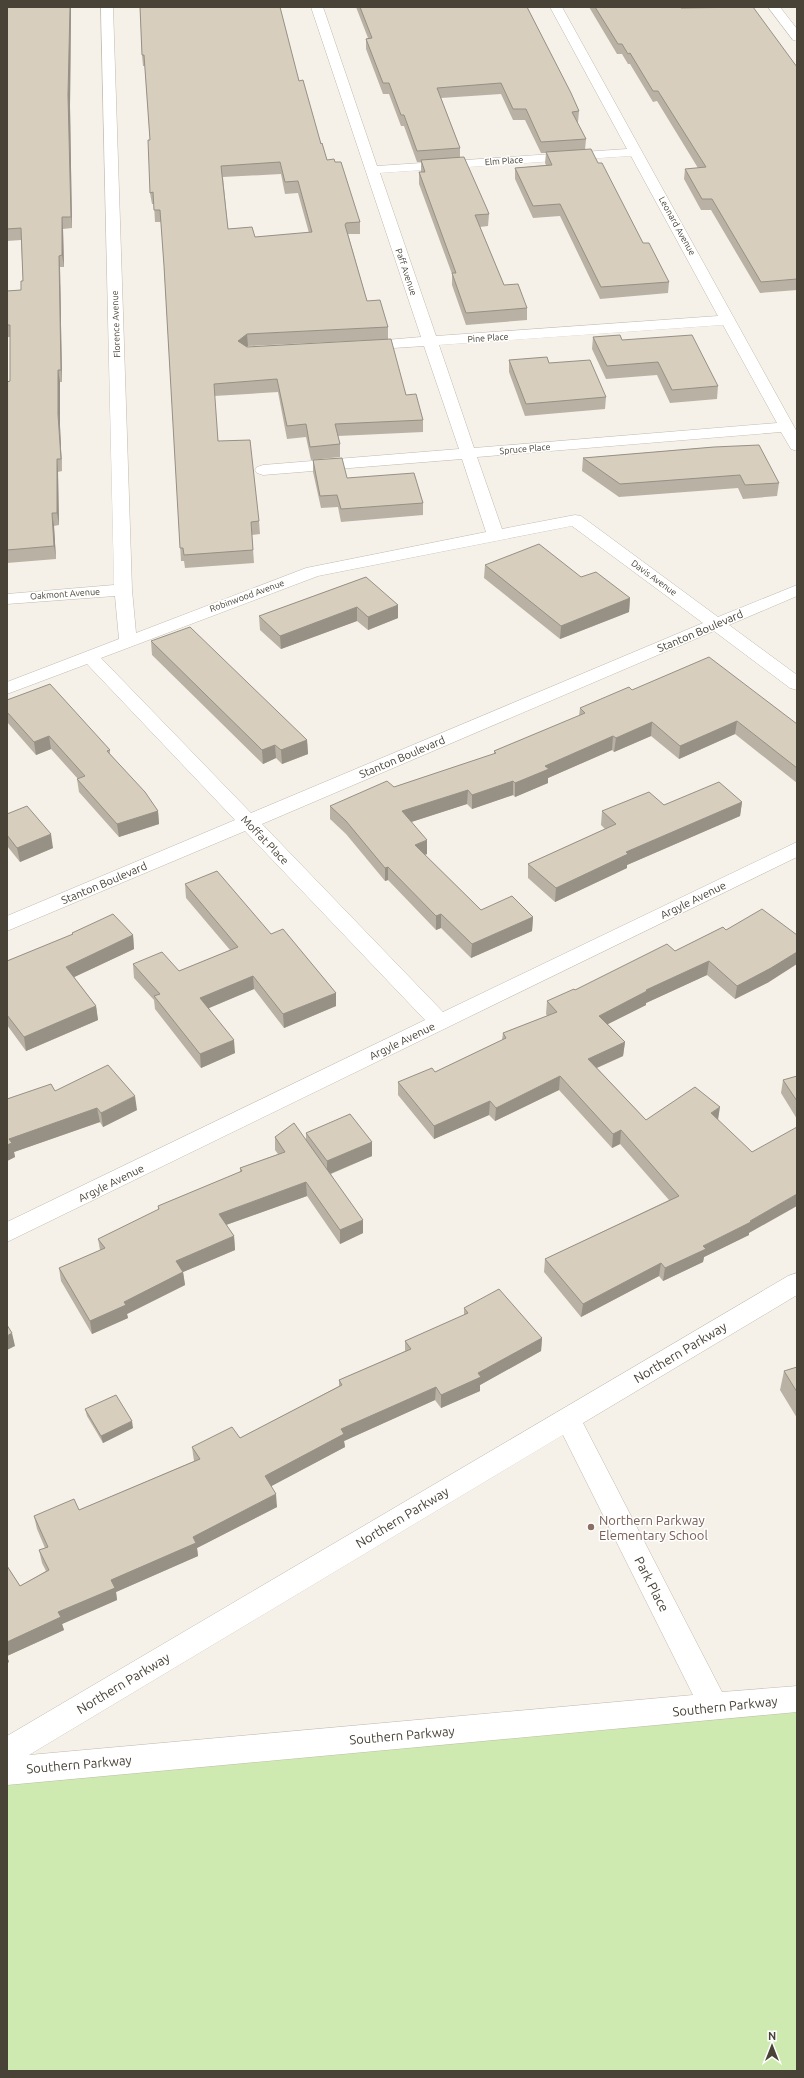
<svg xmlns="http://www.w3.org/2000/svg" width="804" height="2078" font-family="Ubuntu,sans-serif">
<rect width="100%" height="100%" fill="#f5f1e9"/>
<polygon fill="#ceeab1" points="797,1699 797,2071 7,2071 7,1778"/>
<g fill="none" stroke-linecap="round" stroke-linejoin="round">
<defs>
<g id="street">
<path d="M 101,7 L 113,7 L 132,590 L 136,633 L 306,568 L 486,532 L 462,459 L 263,475 L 257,473 L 255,470 L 257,467 L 263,465 L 459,449 L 424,346 L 363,350 L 358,349 L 356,346 L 358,343 L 363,342 L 421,337 L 311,7 L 323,7 L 377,166 L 627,149 L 550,7 L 562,7 L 797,432 L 797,451 L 791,449 L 781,432 L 477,457 L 502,529 L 575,515 L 581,516 L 718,617 L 797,585 L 797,596 L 729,625 L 797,675 L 797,690 L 790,688 L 714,631 L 262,824 L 443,1012 L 797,842 L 797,857 L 7,1242 L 7,1222 L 425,1020 L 245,831 L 7,931 L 7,916 L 235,820 L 87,664 L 7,694 L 7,682 L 119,639 L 115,596 L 7,604 L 7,594 L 114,585 ZM 631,156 L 718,316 L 436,336 L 380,173 ZM 723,325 L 777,423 L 474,448 L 439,345 ZM 572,526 L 703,623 L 251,813 L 101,658 L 318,576 Z"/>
<polygon points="768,7 780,7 797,29 797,41 793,40"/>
<path d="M 797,1273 L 797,1295 L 583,1423 L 722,1692 L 797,1686 L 797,1712 L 7,1785 L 7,1736 L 788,1276 ZM 563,1435 L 693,1695 L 29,1755 Z"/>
</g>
</defs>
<use href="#street" stroke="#c0baab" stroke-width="1"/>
<use href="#street" fill="#fff" fill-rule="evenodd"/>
</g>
<g fill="#b9b1a3" fill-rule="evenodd">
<polygon points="7,7 71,7 70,106 72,228 63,229 64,267 60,267 62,382 60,382 60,426 62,471 58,472 59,525 54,526 56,559 7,563 7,382 10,381 10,337 7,337 7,291 21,290 23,281 21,240 7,241"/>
<path d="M 140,7 L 299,81 L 327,160 L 335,162 L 360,222 L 360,234 L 348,234 L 367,301 L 388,327 L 388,339 L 406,395 L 423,420 L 423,432 L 338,436 L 340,444 L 340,457 L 311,460 L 306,437 L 287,439 L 278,392 L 214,396 L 218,441 L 259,521 L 260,534 L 252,535 L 254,563 L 185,568 L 184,561 L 181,561 L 164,266 L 161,222 L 155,222 L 154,204 L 152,204 L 150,193 L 150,140 L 145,66 L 143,66 L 142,55 ZM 281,174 L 285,194 L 298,193 L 309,233 L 255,237 L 228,229 L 223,177 ZM 373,340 L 247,347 L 248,346 Z"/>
<polygon points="356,7 527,7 579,111 578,122 577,122 586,139 585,150 598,163 643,243 669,282 668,293 600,299 560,216 533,218 515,179 515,168 546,165 545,163 546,153 541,153 525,120 513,120 501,94 441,98 460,148 460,157 489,214 488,226 480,227 504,285 527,308 527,320 466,325 452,285 452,274 419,184 419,172 421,172 421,162 417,162 404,126 401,126 389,94 383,94 366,49 366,39 368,38"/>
<polygon points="589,7 681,7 797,67 797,290 760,293 711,210 701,210 684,179 685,169 698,168 657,101 653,102 630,64 628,64 622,54 617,54"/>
<polygon points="593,337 622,340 718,386 717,399 670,403 657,375 606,379 592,349"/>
<polygon points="509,360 549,363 606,397 605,409 525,416 509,372"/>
<polygon points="714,447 779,483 777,496 743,499 738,488 619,497 582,471 583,458"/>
<polygon points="313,460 347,478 423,503 423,515 341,522 338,507 321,508 313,472"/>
<polygon points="485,565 581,577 630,598 629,612 560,639 484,578"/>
<polygon points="366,577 398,618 368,630 357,621 281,649 260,630 259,616"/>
<polygon points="151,641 307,740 308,754 282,764 276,758 263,764 152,655"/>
<polygon points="632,690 797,724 797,783 735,734 679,759 651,736 614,752 612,750 548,778 548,783 515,797 513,795 472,809 467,804 411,822 427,854 425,855 481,910 533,917 532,931 471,958 441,928 436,930 388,880 385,881 346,834 330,819 330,806 394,787 494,754 494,751 579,716 580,708"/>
<polygon points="7,700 110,750 110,754 158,811 159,824 119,837 79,792 77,779 78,779 51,749 36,755 7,722"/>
<polygon points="742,802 740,816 627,865 627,868 555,902 528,878 528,864 605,829 601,825 602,811 664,805"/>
<polygon points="7,814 53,848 20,862 7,846"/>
<polygon points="185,884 271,934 336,993 336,1006 284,1028 254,989 209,1008 235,1053 201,1068 155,1009 154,1000 134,978 133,964 179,971 230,950 186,898"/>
<polygon points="723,927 769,982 735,999 707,975 646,1003 646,1005 608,1024 625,1042 623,1056 597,1068 646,1120 718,1119 749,1233 749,1235 704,1257 703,1262 663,1281 659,1276 581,1317 544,1272 545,1259 669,1200 620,1144 612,1148 559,1090 495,1121 489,1115 434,1139 398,1095 398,1082 435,1072 502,1040 503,1033 547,1016 546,1014 547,1001 675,951"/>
<polygon points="72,933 133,935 134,949 74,977 96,1006 98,1020 26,1051 7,1025 7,961 72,935"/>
<polygon points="797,1076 797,1119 781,1093 783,1080"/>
<polygon points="55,1091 137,1110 103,1127 100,1122 14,1152 15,1157 7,1161 7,1099"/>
<polygon points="306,1133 372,1142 372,1156 331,1174 363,1233 340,1244 307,1196 226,1225 234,1236 235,1250 183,1272 185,1285 127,1314 128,1318 92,1334 61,1281 59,1268 100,1250 98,1239 158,1210 158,1206 240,1172 240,1168 278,1154 275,1150 275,1137 306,1140"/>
<polygon points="464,1308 542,1338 541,1351 480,1385 480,1391 441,1408 435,1400 344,1441 345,1447 271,1486 277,1507 197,1548 198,1556 116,1592 117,1600 62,1624 64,1630 7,1656 9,1662 7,1663 7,1566 20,1586 46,1571 42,1563 39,1550 45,1548 37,1529 34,1516 79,1510 194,1461 192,1447 240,1438 339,1386 339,1380 405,1351 405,1341 464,1315"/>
<polygon points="797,1367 797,1418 780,1390 784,1371"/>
<polygon points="85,1409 133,1428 103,1443 87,1416"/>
</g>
<g fill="#969085">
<polygon points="70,7 71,7 71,9 70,106 72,228 71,217 68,95"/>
<polygon points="62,217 63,229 64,267 62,255"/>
<polygon points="59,256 60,267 62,382 61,370"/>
<polygon points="247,334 248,346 238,353 238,341"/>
<polygon points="58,370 60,382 60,426 62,471 61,459 58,414"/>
<polygon points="57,459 58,472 59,525 57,513"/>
<polygon points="52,513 54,526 56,559 54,546"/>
<polygon points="630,598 629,612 560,639 561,626"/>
<polygon points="398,605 398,618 368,630 368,617"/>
<polygon points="357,607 357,621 281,649 280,636"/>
<polygon points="737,721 735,734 679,759 680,746"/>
<polygon points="652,722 651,736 614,752 616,738"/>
<polygon points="49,736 51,749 36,755 34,742"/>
<polygon points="613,736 612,750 548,778 548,783 515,797 515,783 545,766"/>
<polygon points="307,740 308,754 282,764 281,750"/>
<polygon points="275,745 276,758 263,764 262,750"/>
<polygon points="513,781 513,795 472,809 472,795"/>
<polygon points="468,790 467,804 402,825 402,811"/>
<polygon points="742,802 740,816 627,865 627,868 555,902 556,888 626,852"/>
<polygon points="158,811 159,824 119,837 117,824"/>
<polygon points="51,834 53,848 20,862 17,848"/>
<polygon points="427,840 427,854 415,858 415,845"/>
<polygon points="388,867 388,880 385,881 385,868"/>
<polygon points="441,914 441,928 436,930 436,916"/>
<polygon points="533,917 532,931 471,958 472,944"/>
<polygon points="133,935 134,949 68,980 66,967"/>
<polygon points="797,952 797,964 769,982 735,999 737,986"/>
<polygon points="709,961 707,975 646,1003 646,1005 598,1029 599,1016 646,990"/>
<polygon points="253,976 254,989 202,1011 200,998"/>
<polygon points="336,993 336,1006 284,1028 283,1014"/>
<polygon points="96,1006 98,1020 26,1051 24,1037"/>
<polygon points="234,1040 235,1053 201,1068 200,1054"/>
<polygon points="625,1042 623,1056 587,1072 588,1059"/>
<polygon points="560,1076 559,1090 495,1121 496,1108"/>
<polygon points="135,1096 137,1110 103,1127 101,1113"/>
<polygon points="490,1101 489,1115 434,1139 434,1126"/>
<polygon points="720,1107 718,1120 711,1113"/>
<polygon points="97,1108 100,1122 14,1152 15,1157 7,1161 7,1145 9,1139"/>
<polygon points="621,1130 620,1144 612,1148 613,1134"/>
<polygon points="372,1142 372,1156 327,1175 327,1161"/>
<polygon points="306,1182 307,1196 220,1227 219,1214"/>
<polygon points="797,1194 797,1206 749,1233 749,1235 704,1257 703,1262 663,1281 665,1268 703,1246 750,1221"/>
<polygon points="363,1220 363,1233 340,1244 340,1230"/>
<polygon points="234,1236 235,1250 183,1272 185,1285 127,1314 128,1318 92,1334 90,1321 124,1302 176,1261"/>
<polygon points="661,1263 659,1276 581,1317 583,1304"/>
<polygon points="12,1333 15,1346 7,1350 7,1336"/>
<polygon points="542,1338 541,1351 480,1385 480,1391 441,1408 441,1395 478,1373"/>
<polygon points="436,1387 435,1400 344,1441 345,1447 266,1489 265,1476 341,1429"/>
<polygon points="132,1421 133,1428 103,1443 101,1436"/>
<polygon points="276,1494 277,1507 197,1548 198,1556 116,1592 117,1600 62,1624 64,1630 7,1656 9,1662 7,1663 7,1642 111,1580 193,1537"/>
</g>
<g fill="#d7cebe" stroke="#969085" fill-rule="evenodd">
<polygon points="7,7 70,7 68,95 71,217 62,217 62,255 59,256 61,370 58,370 58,414 61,459 57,459 57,513 52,513 54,546 7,550 7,382 10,381 10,325 7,325 7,291 21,290 21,281 23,281 21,228 7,229"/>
<path d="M 140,7 L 280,7 L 299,81 L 303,80 L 321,144 L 322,143 L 327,160 L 334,159 L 335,162 L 341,162 L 360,222 L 346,223 L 345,225 L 367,301 L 380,300 L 388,327 L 247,334 L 238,341 L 247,347 L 391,339 L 406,395 L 416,394 L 423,420 L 335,424 L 340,444 L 310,447 L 306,424 L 287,426 L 277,379 L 214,384 L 218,441 L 250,440 L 259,521 L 251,522 L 253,550 L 184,555 L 183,548 L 180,548 L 164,266 L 160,210 L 154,210 L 153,192 L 150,193 L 148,140 L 150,140 L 144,55 L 142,55 ZM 280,162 L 285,182 L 298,181 L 312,232 L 255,237 L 252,227 L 228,229 L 221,166 Z"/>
<polygon points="360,7 527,7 571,93 579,111 572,112 586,139 541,142 526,109 513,109 501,83 437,88 460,148 417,151 404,115 401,115 389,83 383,83 366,39 372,38"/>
<polygon points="595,7 681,7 681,8 753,7 797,67 797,279 761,282 712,199 702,199 685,169 706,167 658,91 653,91 630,53 628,54 622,44 618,44"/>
<polygon points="591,149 598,163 602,163 643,243 649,243 669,282 601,287 560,204 533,206 515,168 552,165 546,152"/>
<polygon points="464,157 487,209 489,214 475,215 504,285 518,284 527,308 466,313 452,273 456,273 419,172 425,172 421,160"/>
<polygon points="620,335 622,340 692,335 718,386 672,390 658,362 607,366 593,337"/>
<polygon points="547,357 549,363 590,360 606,397 526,404 509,360"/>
<polygon points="759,445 779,483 745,485 740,475 620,484 583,458 714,447"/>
<polygon points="342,458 347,478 414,473 423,503 341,509 337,495 320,496 313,460"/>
<polygon points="539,544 581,577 596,572 630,598 561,626 485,565"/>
<polygon points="366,577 398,605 368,617 357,607 280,636 259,616"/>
<polygon points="190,627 307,740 281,750 275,745 262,750 151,641"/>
<polygon points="709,657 797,724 797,768 737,721 680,746 652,722 616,738 613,736 545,766 549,769 515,783 513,781 472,795 468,790 402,811 427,840 415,845 481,910 512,896 533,917 472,944 441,914 436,916 388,867 385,868 346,821 330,806 387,781 394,787 496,753 494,751 585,713 580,708 629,687 632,690"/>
<polygon points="50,684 110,750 107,751 145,792 158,811 117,824 77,779 85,776 49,736 34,742 7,712 7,700"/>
<polygon points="719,782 742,802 626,852 628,854 556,888 528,864 616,824 602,811 649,792 664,805"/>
<polygon points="27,806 51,834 17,848 7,835 7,814"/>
<polygon points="217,871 271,934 283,929 336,993 283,1014 253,976 200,998 234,1040 200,1054 154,996 160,994 133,964 162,952 179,971 238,947 185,884"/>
<polygon points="762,909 797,935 797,952 771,968 737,986 709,961 646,990 647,991 599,1016 625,1042 588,1059 646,1120 695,1087 720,1107 711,1113 752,1152 797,1127 797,1194 750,1221 751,1222 703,1246 706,1249 665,1268 661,1263 583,1304 545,1259 679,1196 621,1130 613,1134 560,1076 496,1108 490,1101 434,1126 398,1082 432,1068 435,1072 506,1038 503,1033 557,1012 547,1001 574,989 575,990 667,944 675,951 723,927 726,930"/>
<polygon points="113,914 133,935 66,967 96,1006 24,1037 7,1015 7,961 73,934 72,933"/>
<polygon points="108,1065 135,1096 101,1113 97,1108 9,1139 12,1143 7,1145 7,1099 51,1084 55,1091"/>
<polygon points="797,1076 797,1101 783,1080"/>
<polygon points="350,1114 372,1142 327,1161 306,1133"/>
<polygon points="294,1123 363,1220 340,1230 306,1182 219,1214 234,1236 176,1261 183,1272 124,1302 126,1305 90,1321 59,1268 105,1248 98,1239 159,1209 158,1206 242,1171 240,1168 285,1152 275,1137"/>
<polygon points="499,1289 542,1338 478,1373 481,1377 441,1395 436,1387 341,1429 344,1434 265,1476 276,1494 193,1537 196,1543 111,1580 115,1588 58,1612 61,1617 7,1642 7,1566 20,1586 49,1570 39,1550 48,1547 34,1516 74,1499 79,1510 200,1459 192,1447 232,1427 240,1438 342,1385 339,1380 411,1349 405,1341 468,1313 464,1308"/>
<polygon points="7,1325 12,1333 7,1336"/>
<polygon points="797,1367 797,1392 784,1371"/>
<polygon points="116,1395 132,1421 101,1436 85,1409"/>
</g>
<circle fill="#8d6e63" stroke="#fff" stroke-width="1.5" cx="591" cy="1527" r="4"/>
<g text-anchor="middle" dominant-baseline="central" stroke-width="3" stroke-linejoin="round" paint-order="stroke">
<g font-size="9" fill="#484237" stroke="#fff">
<text transform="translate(504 161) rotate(-4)">Elm Place</text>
<text transform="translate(677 226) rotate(61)">Leonard Avenue</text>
<text transform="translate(406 272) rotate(71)">Paff Avenue</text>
<text transform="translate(116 324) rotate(-92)">Florence Avenue</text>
<text transform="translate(488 338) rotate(-4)">Pine Place</text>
<text transform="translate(525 449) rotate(-5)">Spruce Place</text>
<text transform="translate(654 578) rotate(36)">Davis Avenue</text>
<text transform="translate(65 594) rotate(-4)">Oakmont Avenue</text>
<text transform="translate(247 596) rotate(-20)">Robinwood Avenue</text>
</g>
<g font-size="11" fill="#484237" stroke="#fff">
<text transform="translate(700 631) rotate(-23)">Stanton Boulevard</text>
<text transform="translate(402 757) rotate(-23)">Stanton Boulevard</text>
<text transform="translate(265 840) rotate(46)">Moffat Place</text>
<text transform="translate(104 883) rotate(-23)">Stanton Boulevard</text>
<text transform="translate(693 900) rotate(-26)">Argyle Avenue</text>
<text transform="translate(402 1041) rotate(-26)">Argyle Avenue</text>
<text transform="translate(111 1183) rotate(-26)">Argyle Avenue</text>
</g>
<g font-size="13" fill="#484237" stroke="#fff">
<text transform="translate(680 1352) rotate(-31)">Northern Parkway</text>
<text transform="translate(402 1517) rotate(-31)">Northern Parkway</text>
<text transform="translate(652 1584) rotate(63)">Park Place</text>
<text transform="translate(123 1683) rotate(-31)">Northern Parkway</text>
<text transform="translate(725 1706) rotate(-6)">Southern Parkway</text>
<text transform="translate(402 1735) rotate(-5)">Southern Parkway</text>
<text transform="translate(79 1764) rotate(-5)">Southern Parkway</text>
</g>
<g font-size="13" fill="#785e54" stroke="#fff" text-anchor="start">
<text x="599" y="1520">Northern Parkway<tspan x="599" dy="15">Elementary School</tspan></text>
</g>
</g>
<rect width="804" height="2078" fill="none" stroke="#484237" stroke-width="16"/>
<g transform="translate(772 2046)" stroke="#ffffff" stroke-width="3" paint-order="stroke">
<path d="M0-3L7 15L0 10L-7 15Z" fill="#484237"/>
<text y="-6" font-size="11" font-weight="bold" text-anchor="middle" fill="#484237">N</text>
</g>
</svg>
